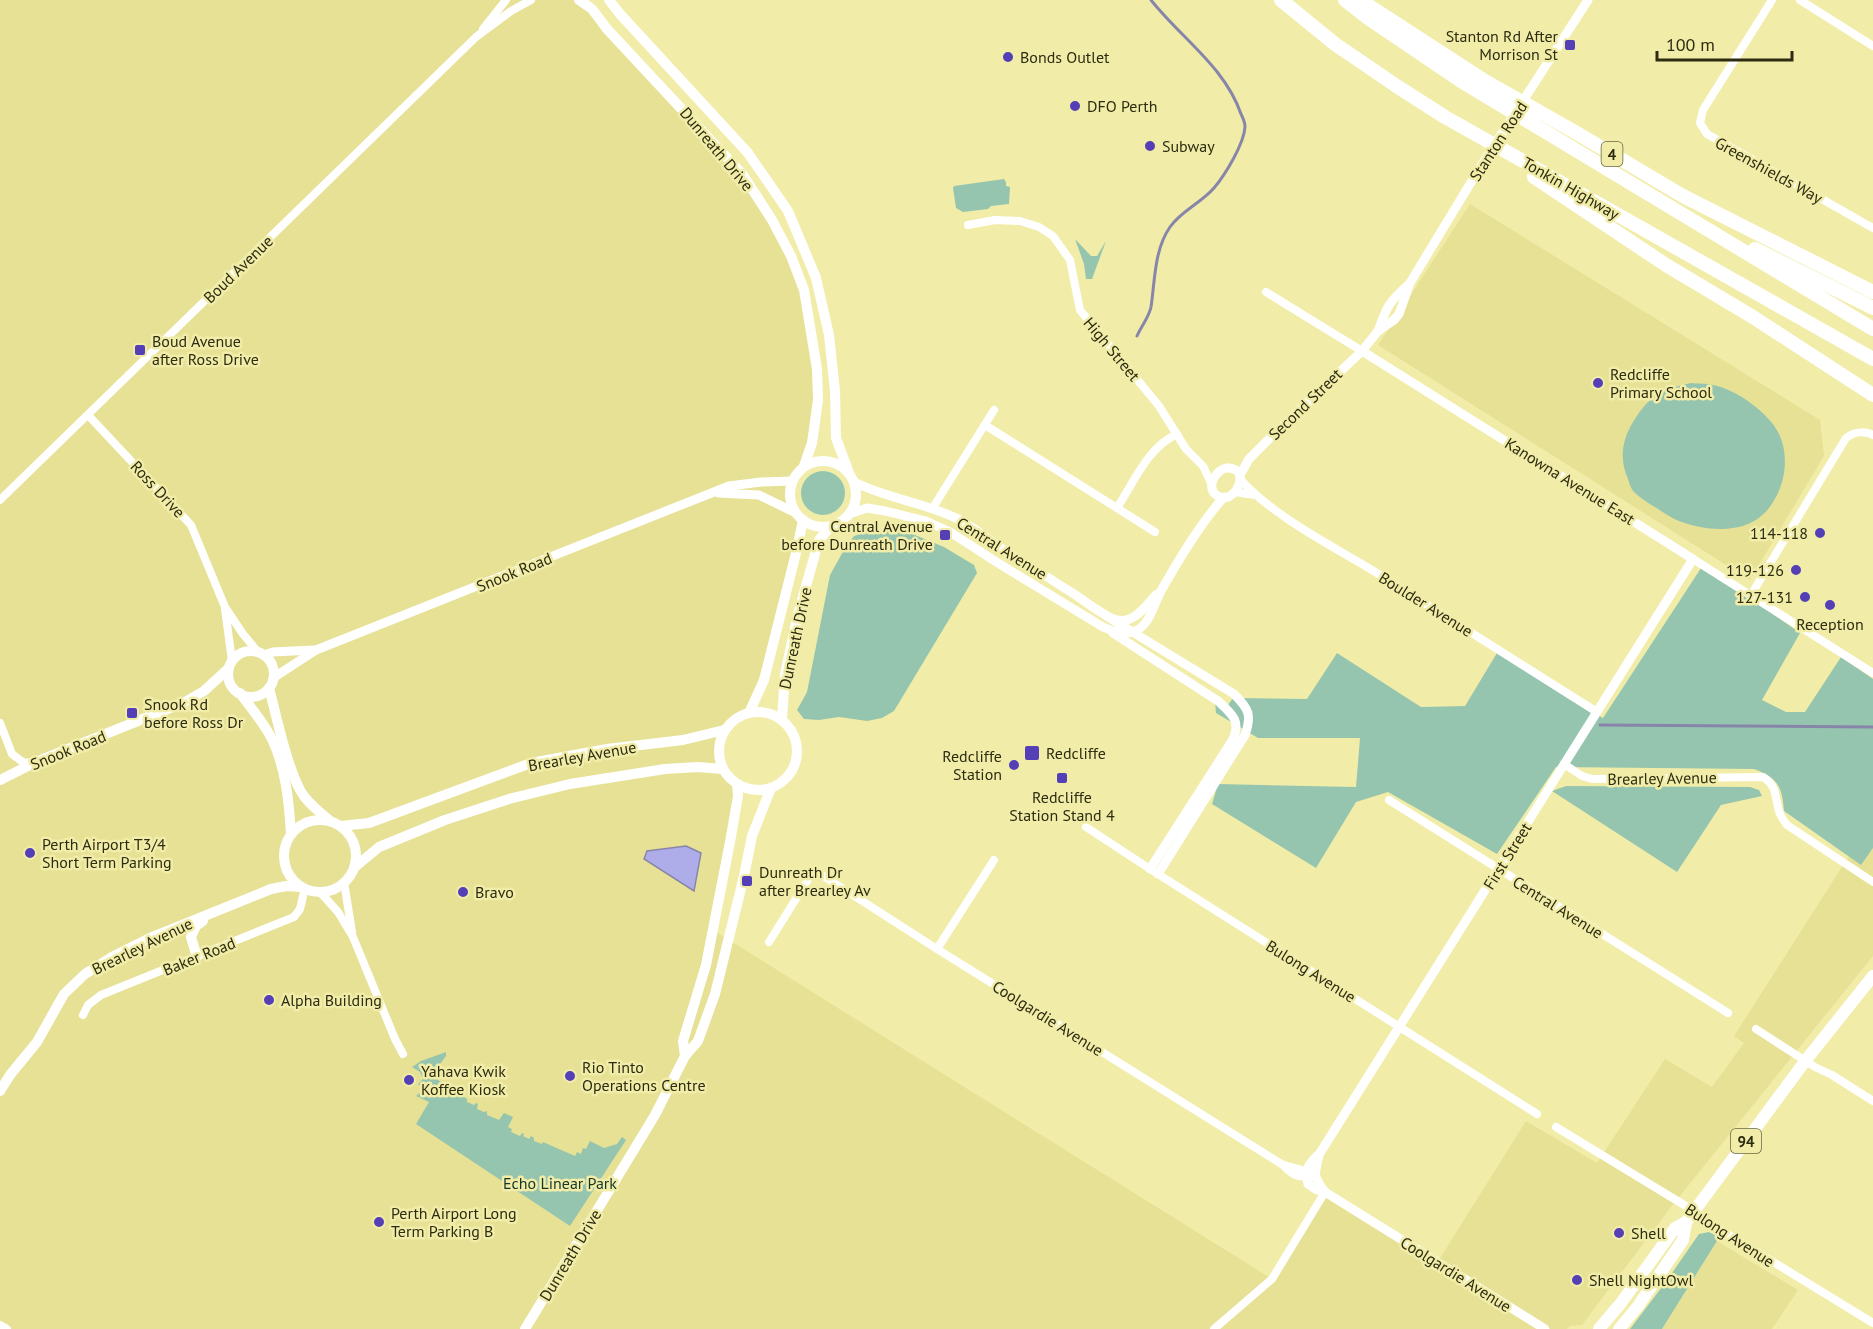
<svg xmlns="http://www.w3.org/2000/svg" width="1873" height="1329" font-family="'PT Sans',sans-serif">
<rect width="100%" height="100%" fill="#f1eda9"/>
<g fill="#e6e195">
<polygon points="0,0 580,0 743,175 804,291 818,400 803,462 796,468 788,484 790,502 795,509 801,516 796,553 749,713 731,722 724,730 719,743 718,756 722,769 729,778 737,785 713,930 1272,1279 1322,1190 1437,1263 1526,1121 1597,1163 1665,1059 1712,1087 1744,1043 1734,1036 1849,856 1861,865 1873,848 1873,956 1671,1207 1582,1325 1570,1326 1567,1329 0,1329"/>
<polygon points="1470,204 1820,420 1824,456 1750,580 1378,345"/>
<polygon points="1717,1241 1798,1290 1772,1329 1662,1329"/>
</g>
<g fill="#96c5af">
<polygon points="1004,179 1006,182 1006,186 1010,187 1009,204 991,206 988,209 963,212 956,208 953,188 954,186"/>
<polygon points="1075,239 1091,256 1097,256 1106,241 1092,279 1086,279 1084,264"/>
<path d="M 1691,383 C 1698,384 1706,383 1713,385 C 1736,389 1772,415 1780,436 C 1789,457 1785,484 1773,502 C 1754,535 1711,533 1679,521 C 1671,518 1663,512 1655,507 C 1648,503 1639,497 1633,491 C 1631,488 1629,483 1628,479 C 1619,459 1622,440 1633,422 C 1650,395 1660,390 1691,383 Z"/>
<circle cx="823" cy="493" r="22"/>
<polygon points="893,529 915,535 944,547 974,565 977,573 894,711 882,718 867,721 839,717 819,720 804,719 797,710 807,692 830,575 845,548 854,536 872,530"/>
<path d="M 1703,565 L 1800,633 L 1762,700 L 1786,712 L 1805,712 L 1841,657 L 1873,679 L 1873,848 L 1861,865 L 1784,811 C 1782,786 1778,778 1754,769 L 1556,767 L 1497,854 L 1388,792 L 1356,802 L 1316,868 L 1212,804 L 1218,784 L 1356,787 L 1360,738 L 1258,738 L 1216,713 L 1215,702 L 1228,705 L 1233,698 L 1307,699 L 1337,653 L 1421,707 L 1465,706 L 1497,653 L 1603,718 Z"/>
<polygon points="1566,786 1750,787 1759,790 1762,796 1721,805 1677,872 1552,791"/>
<polygon points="446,1052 446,1056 435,1071 438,1080 467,1099 467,1102 474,1105 476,1103 478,1104 477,1109 484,1112 487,1111 487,1115 499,1120 504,1113 513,1117 508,1127 512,1129 511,1132 520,1136 522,1133 524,1134 523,1136 529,1139 531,1136 534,1138 534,1141 542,1144 543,1142 575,1156 577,1152 581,1154 583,1148 586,1149 590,1141 604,1148 617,1144 622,1137 626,1140 570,1226 416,1124 429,1102 416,1096 421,1092 421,1087 418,1084 423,1079 420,1072 412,1067 421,1061"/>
<polygon points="1709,1232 1718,1236 1717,1241 1662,1329 1630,1329 1665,1283 1699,1234"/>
</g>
<polygon fill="#aeadea" stroke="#8786a9" stroke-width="1.5" points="686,846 701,853 694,891 644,859 647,851"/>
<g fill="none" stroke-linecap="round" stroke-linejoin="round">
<g stroke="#8786a9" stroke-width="3">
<path d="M 1137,336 C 1141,327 1149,317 1151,307 C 1155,281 1154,250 1170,227 C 1181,211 1201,203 1214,188 C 1225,175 1244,144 1245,127 C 1245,123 1243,118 1241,114 C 1225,67 1181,38 1151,0"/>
<polyline points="1600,725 1873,727"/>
</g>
<g stroke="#fff" stroke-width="8">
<polyline points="1772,0 1703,110 1700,123 1707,134 1873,228"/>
<polyline points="1800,0 1873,46"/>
<polyline points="483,29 506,0"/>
<polyline points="968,225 995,220 1020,221 1039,227 1053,236 1070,260 1080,310 1159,406 1186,449 1203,466 1212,485"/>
<polyline points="1266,292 1362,351"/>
<polyline points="88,415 191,525 225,607 243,634 258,652"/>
<polyline points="985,425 1155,532"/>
<path d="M 1240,479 C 1273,516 1329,544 1372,570 C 1447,617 1522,664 1597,712"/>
<polyline points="1235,492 1255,495"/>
<polyline points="0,500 476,37 511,11 531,0"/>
<path d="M 1117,508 C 1134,482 1148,447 1177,434"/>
<polyline points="932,509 994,410"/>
<polyline points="1693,559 1873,673"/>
<path d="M 1751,595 L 1846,438 C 1855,432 1863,430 1873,435"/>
<polyline points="225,609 232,661"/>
<polyline points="0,723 12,754 24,763 31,762"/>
<path d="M 1564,764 L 1582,776 L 1592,779 L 1763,777 C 1776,785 1775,795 1778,807 C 1779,814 1783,820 1787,825 L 1873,882"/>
<polyline points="1389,800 1728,1013"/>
<polyline points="1086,827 1150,869 1537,1114"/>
<polyline points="344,882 352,932"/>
<polyline points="320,892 338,912 353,937 395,1039 403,1054"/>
<path d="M 769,942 L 814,870 L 937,949 L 1283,1165 C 1291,1175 1302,1179 1314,1176"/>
<polyline points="937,949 994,860"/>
<polyline points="83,1015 88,1005 101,995 294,917 300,909 305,888"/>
<polyline points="1756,1029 1815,1067 1832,1075 1873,1101"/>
<polyline points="1556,1127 1694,1211 1703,1219 1873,1323"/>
<polyline points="1284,1165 1310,1172"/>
<polyline points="0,1325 7,1329"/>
<polyline points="1214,1329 1272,1279 1325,1192"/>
</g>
<g stroke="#fff" stroke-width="9">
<path d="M 1378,331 C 1387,306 1389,302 1408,285"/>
<path d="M 1226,468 C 1252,466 1237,503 1220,497 C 1204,491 1214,471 1226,468 Z"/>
<polyline points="1240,475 1249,459 1269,439 1362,351 1378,331 1394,320 1399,314 1410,283 1479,169 1588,0"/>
<path d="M 854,482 C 888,499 928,503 962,521 C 976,529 990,541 1004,550 C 1024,563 1046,576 1066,589 C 1079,596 1105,618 1117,620 C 1135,624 1146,605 1157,594"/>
<polyline points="718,493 759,495 796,513"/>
<path d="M 849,514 L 867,508 L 885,511 L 926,521 L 950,532 L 998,563 L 1103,627 C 1114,632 1128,636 1139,629 C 1151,621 1155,601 1162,589 C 1180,558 1200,524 1224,497"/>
<path d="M 1108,617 L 1234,694 C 1249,709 1252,715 1245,735 L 1158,874"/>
<path d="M 1113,633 L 1218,701 C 1232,714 1242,721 1232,741 L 1150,869"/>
<polyline points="264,655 273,652 313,650"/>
<polyline points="273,678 316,650 729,486 761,482 792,481"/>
<path d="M 1319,1156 C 1314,1175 1313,1176 1325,1192 L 1545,1329"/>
<path d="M 1325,1192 L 1317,1190 L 1308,1184 C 1304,1169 1309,1163 1320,1153 L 1693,559 L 1362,351"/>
</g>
<g stroke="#fff" stroke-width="10">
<polyline points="579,0 592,9 607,29 743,175 772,220 791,256 804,290 817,369 818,400 812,443 804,466"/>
<polyline points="609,0 620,14 748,153 788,211 816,278 829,335 835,391 836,438 849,473"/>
<circle cx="823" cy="494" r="33"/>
<circle cx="251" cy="674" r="23"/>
<path d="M 269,688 C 277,718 286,763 300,790 C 307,803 319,811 329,820"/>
<path d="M 240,693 C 251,708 264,723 272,739 C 286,769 289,802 291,834"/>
<circle cx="758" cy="751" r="39"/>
<polyline points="749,713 764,680 796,553 803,520"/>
<polyline points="782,719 785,674 798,614 819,540 831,526"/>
<polyline points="0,780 36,762 185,702 204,691 229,668"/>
<circle cx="320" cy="856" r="36"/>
<polyline points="341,826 369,823 531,763 607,749 683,740 724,730"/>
<polyline points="355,867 379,847 445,820 509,799 570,784 665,769 698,767 722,769"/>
<polyline points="197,957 191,937 196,926 203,921"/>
<polyline points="685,1056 683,1041 706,965 730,842 738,796 737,785"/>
<polyline points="0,1091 10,1075 37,1042 64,994 85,974 112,957 150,938 271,889 286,886 302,887"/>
<polyline points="525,1329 655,1115 685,1056 698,1041 715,994 744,876 752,836 771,788"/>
</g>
<g stroke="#fff" stroke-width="12">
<polyline points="1599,1329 1621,1303 1675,1228 1686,1222 1806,1060 1873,976"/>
<polyline points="1619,1329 1638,1306 1683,1240 1686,1222"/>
</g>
<g stroke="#fff" stroke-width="14">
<polyline points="1281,0 1335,44 1398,87 1445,117 1873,359"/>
<polyline points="1345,0 1368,18 1461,81 1873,329"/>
<polyline points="1360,0 1485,81 1575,132 1683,196 1873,292"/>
<polyline points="1534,177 1666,265 1753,317 1873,395"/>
<polyline points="1755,249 1873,308"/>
</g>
</g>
<g fill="#543fb7" stroke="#f1eda9" stroke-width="2">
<rect x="1564" y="39" width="12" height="12" rx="3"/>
<circle cx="1008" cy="57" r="6"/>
<circle cx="1075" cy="106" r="6"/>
<circle cx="1150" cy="146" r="6"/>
<rect x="134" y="344" width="12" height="12" rx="3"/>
<circle cx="1598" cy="383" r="6"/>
<circle cx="1820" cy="533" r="6"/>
<rect x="939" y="529" width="12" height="12" rx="3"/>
<circle cx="1796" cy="570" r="6"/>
<circle cx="1805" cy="597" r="6"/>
<circle cx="1830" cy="605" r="6"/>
<rect x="126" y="707" width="12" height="12" rx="3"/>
<rect x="1024" y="745" width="16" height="16" rx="3"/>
<circle cx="1014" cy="765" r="6"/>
<rect x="1056" y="772" width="12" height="12" rx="3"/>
<circle cx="30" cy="853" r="6"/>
<rect x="741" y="875" width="12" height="12" rx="3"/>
<circle cx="463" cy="892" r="6"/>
<circle cx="269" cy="1000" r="6"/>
<circle cx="570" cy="1076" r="6"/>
<circle cx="409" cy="1080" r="6"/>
<circle cx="379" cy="1222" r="6"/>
<circle cx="1619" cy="1233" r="6"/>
<circle cx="1577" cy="1280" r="6"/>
</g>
<g text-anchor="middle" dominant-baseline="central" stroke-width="5" stroke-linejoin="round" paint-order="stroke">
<g fill="#f1eda9" stroke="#68653e" stroke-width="1.5">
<rect x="1601.5" y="142" width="21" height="24" rx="4.5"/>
<rect x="1731" y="1129" width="30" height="24" rx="4.5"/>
</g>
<g font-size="15" font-weight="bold" fill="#2d2b10">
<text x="1612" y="154">4</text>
<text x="1746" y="1141">94</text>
</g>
<g font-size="16" fill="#2d2b10" stroke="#f1eda9" text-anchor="start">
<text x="1558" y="36" text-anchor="end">Stanton Rd After<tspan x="1558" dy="18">Morrison St</tspan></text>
<text x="1020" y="57">Bonds Outlet</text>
<text x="1087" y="106">DFO Perth</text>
<text x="1162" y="146">Subway</text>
<text x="152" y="341">Boud Avenue<tspan x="152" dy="18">after Ross Drive</tspan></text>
<text x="1610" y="374">Redcliffe<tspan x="1610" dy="18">Primary School</tspan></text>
<text x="933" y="526" text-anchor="end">Central Avenue<tspan x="933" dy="18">before Dunreath Drive</tspan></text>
<text x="1808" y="533" text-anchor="end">114-118</text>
<text x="1784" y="570" text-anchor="end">119-126</text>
<text x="1793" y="597" text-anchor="end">127-131</text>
<text x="1830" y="624" text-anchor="middle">Reception</text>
<text x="144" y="704">Snook Rd<tspan x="144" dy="18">before Ross Dr</tspan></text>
<text x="1046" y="753">Redcliffe</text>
<text x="1002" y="756" text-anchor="end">Redcliffe<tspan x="1002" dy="18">Station</tspan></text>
<text x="1062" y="797" text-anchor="middle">Redcliffe<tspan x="1062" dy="18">Station Stand 4</tspan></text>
<text x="42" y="844">Perth Airport T3/4<tspan x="42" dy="18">Short Term Parking</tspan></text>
<text x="759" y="872">Dunreath Dr<tspan x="759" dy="18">after Brearley Av</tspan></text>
<text x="475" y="892">Bravo</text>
<text x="281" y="1000">Alpha Building</text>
<text x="582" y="1067">Rio Tinto<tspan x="582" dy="18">Operations Centre</tspan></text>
<text x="421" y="1071">Yahava Kwik<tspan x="421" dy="18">Koffee Kiosk</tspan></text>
<text x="391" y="1213">Perth Airport Long<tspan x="391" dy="18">Term Parking B</tspan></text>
<text x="1631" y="1233">Shell</text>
<text x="1589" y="1280">Shell NightOwl</text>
</g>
<g font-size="16" fill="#2d2b10" stroke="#f1eda9">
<text transform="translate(1498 141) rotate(-57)">Stanton Road</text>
<text transform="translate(717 149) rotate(50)">Dunreath Drive</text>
<text transform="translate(1769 170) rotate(29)">Greenshields Way</text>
<text transform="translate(1571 188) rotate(30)">Tonkin Highway</text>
<text transform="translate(238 269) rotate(-44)">Boud Avenue</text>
<text transform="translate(1112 349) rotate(50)">High Street</text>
<text transform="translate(1305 404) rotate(-44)">Second Street</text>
<text transform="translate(1570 481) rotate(32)">Kanowna Avenue East</text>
<text transform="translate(158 489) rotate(47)">Ross Drive</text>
<text transform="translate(1002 548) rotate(32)">Central Avenue</text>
<text transform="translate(514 572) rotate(-22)">Snook Road</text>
<text transform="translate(1426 604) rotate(32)">Boulder Avenue</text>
<text transform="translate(795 638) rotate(-78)">Dunreath Drive</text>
<text transform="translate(68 750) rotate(-22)">Snook Road</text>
<text transform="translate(582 756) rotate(-10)">Brearley Avenue</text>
<text transform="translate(1662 778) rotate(-1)">Brearley Avenue</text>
<text transform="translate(1507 856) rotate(-58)">First Street</text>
<text transform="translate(1558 907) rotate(32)">Central Avenue</text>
<text transform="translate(142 946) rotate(-26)">Brearley Avenue</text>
<text transform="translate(199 956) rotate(-22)">Baker Road</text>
<text transform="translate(1311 971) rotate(32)">Bulong Avenue</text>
<text transform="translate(1048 1018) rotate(32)">Coolgardie Avenue</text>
<text transform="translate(1730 1235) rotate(33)">Bulong Avenue</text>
<text transform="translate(570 1255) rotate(-59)">Dunreath Drive</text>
<text transform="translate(1456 1274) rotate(32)">Coolgardie Avenue</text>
</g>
<g font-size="16" fill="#143628" stroke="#f1eda9">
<text x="560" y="1183">Echo Linear Park</text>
</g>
</g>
<path d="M1657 51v9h135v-9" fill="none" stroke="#2d2b10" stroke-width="3"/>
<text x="1666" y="51" font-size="18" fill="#2d2b10" stroke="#f1eda9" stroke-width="4.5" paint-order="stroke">100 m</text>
</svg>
